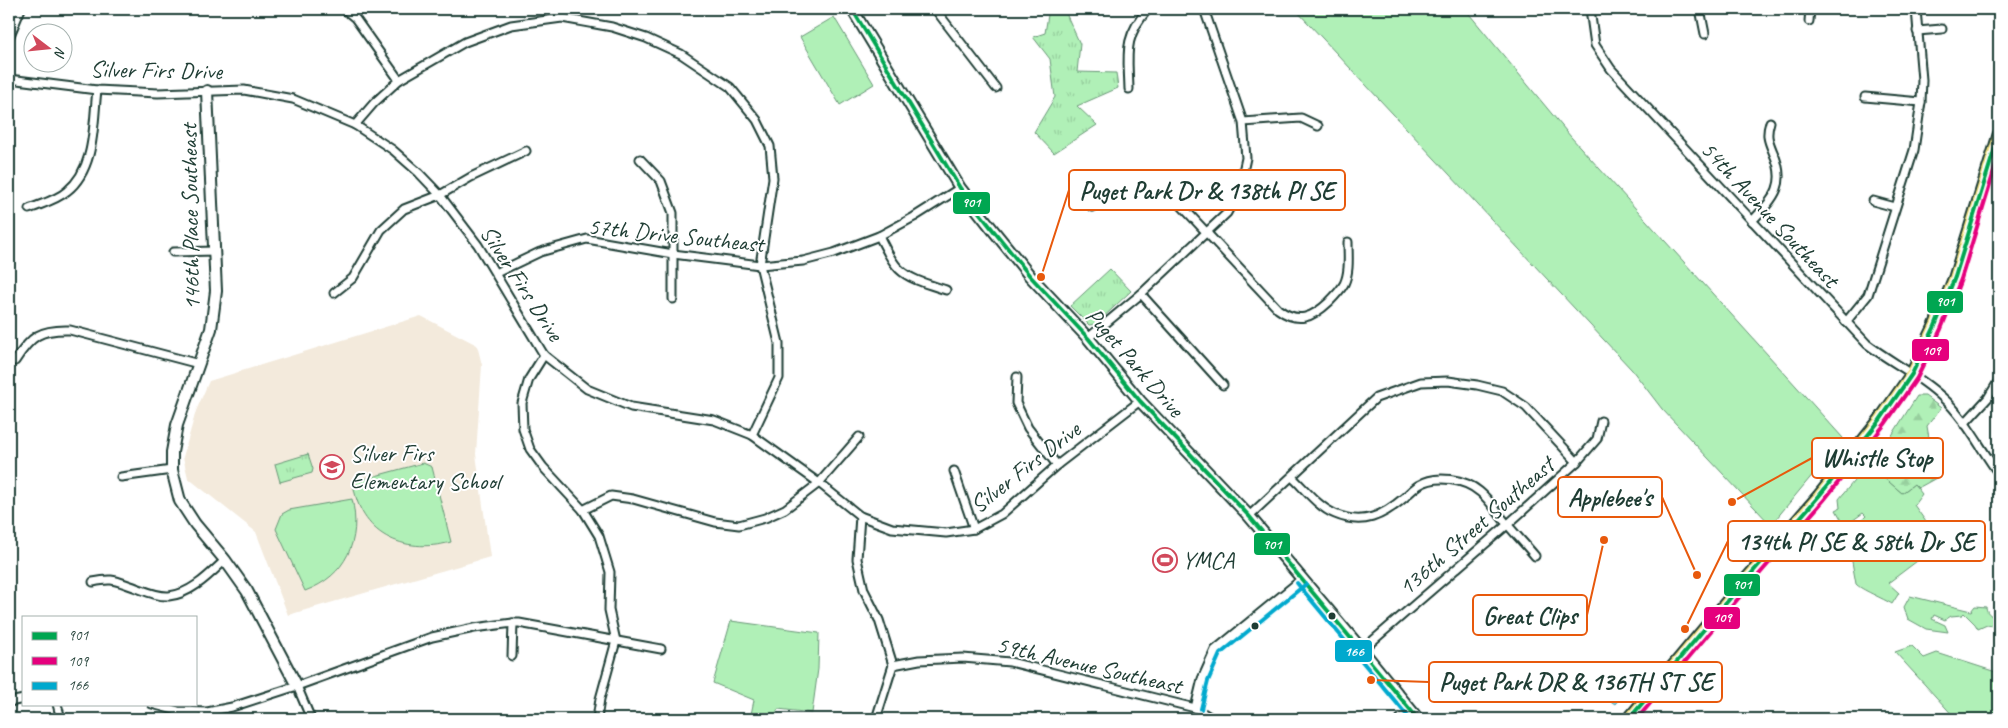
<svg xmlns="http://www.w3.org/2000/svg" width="2008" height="728" font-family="Caveat,sans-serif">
<defs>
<pattern id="forest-firs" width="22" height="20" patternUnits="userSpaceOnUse" patternTransform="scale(1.25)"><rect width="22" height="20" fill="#b0f0b7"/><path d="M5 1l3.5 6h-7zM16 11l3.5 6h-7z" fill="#97cf9e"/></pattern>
<pattern id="park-tufts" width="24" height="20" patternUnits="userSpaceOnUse" patternTransform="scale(1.25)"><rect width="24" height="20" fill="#b0f0b7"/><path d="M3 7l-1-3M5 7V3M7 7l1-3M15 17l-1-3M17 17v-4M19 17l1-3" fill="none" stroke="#97cf9e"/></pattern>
</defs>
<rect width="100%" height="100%" fill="#fff"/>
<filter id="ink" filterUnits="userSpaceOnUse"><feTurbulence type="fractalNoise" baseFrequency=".02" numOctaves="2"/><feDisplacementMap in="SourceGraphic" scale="10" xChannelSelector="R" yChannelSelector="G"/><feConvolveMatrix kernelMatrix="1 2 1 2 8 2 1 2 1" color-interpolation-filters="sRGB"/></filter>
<g filter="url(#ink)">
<polygon fill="#f3eadc" points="421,316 477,345 482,365 476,454 490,557 288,615 256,532 188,478 183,457 196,411 209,381"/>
<g fill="#b0f0b7" stroke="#689676">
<polygon points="1295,9 1465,9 1571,137 1843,438 1771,525 1662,409 1632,370"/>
<polygon points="834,17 874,84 840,105 800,37"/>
<path d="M 423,463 L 432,467 L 451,542 C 403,555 359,534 353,482 Z"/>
<path d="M 1868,464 L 1902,493 L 1914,484 L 1922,494 L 1914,505 L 1941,543 L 1888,583 L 1899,593 L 1892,604 C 1884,599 1860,589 1856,584 L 1847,534 L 1866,516 L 1863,513 L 1845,526 L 1836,510 L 1840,508 L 1839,499 Z"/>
<path d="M 352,499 C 362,540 346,576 305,591 L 276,529 L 282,514 L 289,510 Z"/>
<path d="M 1910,596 L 1971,611 L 1975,606 L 1986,607 C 1987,615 1992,616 1999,618 L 1999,624 L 1993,626 L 1987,625 L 1978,629 L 1975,624 L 1964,613 L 1962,615 L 1951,616 L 1945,620 L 1934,615 L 1932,619 L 1945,625 L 1948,632 L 1926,629 L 1908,619 L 1904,607 Z"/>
<polygon points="731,621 819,633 818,669 812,713 778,709 773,719 750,719 754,700 713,683"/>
<polygon points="1912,646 1924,658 1937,653 1999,673 1999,719 1956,719 1895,652"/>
</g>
<polygon fill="url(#forest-firs)" stroke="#689676" points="1917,396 1925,396 1941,408 1927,426 1929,438 1925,458 1938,477 1918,488 1914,484 1902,493 1868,464 1889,440"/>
<g fill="url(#park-tufts)" stroke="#689676">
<polygon points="1049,9 1064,9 1080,44 1077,72 1116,73 1118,88 1077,106 1097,125 1054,153 1034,132 1055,97 1050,59 1033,37 1045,33"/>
<polygon points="1110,269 1131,291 1096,324 1089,325 1070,306"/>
<polygon points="308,454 313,469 312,473 280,482 275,464"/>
</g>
<polygon fill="#86d4e5" stroke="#5d989e" points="1636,668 1642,673 1615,704 1609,700"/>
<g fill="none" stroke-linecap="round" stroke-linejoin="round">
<defs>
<g id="street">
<polyline points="344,9 355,18 399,80"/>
<polyline points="935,9 996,88"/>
<path d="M 1590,9 L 1595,45 L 1611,69 L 1867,344 C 1892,363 1920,376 1942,397 C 1965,417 1981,450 1999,474"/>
<polyline points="1700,9 1705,34"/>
<polyline points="1809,21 1810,9"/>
<polyline points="1917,31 1942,29"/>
<polyline points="9,38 21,9"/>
<polyline points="9,79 97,90 158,93 244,90 293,99 355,125 393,150 419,173 440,195 478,245 544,355 587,389 631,407 714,420 752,435 819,483 860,516 892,528 946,533 974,529 1002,514 1057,465 1140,401"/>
<path d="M 1129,89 C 1128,53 1123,38 1148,9"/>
<polyline points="1865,97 1921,102"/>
<polyline points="1243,122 1301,118 1318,126"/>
<polyline points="355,125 374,103 399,80 465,42 511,25 562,18 612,27 646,38 681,54 730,87 757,120 770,146 773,178 760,265 779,343 779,378 752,435"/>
<polyline points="640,159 661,181 673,213 673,299"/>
<polyline points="1873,201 1895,207"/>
<path d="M 1092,207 C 1115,191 1136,174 1164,187 L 1278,309 C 1298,324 1312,318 1329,302 C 1334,297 1340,291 1344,284 C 1350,272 1348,255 1348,242"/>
<path d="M 29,209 C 41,204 57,200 67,191 C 96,168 93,123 97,90"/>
<path d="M 1752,221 C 1774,198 1788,185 1773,152 C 1768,140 1766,135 1770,122"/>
<path d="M 879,236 C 885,247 890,260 899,269 C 910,280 931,285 946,290"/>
<polyline points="173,252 215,251"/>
<polyline points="496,273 540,252 587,239 673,254 760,265 803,261 834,253 879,236 914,217 960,188"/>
<polyline points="334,293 353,278 381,230 404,209 440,195 471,177 526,151"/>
<polyline points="1141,294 1223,385"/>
<polyline points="1846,322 1868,295 1914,150 1921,102 1922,80 1916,9"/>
<polyline points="1088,338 1141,294 1227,213 1239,190 1246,158 1243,122 1204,9"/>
<polyline points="544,355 529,379 522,403 523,429 530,449 543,467 583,510 599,536 610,572 609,610 616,641 600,699 597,719"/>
<path d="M 15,361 C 31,336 40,329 70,330 L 199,364"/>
<polyline points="1017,377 1016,403 1028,428 1057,465"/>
<polyline points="1964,424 1988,398 1999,380"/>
<polyline points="954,471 974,529"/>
<polyline points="121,477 172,470"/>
<path d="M 1292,477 C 1305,489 1318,507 1335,514 C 1363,526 1383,516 1405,497 C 1409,493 1414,488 1419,485 C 1436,474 1465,479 1480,492 C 1491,501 1498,514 1507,524 C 1516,535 1526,545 1535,556"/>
<polyline points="583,510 611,496 633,499 715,522 739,525 765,518 785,509 819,483 859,437"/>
<polyline points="860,516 857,559 864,590 879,620 893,665 876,719"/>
<polyline points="1249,516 1376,398 1421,382 1448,381 1477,385 1502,391 1526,407 1577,462"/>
<path d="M 93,582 C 112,578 114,580 131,586 C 143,590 157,597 169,596 C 191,594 210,574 225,560"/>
<polyline points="1362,650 1507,525 1577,462 1597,439 1601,421"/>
<polyline points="512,656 513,623"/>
<polyline points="893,665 919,660 963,658 1010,662 1195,708 1213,719"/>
<polyline points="297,686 311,719"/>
<polyline points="9,702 24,699"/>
<polyline points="57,704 61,719"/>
<polyline points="152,704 178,711 207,712 232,707 297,686 432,637 474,628 513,623 519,623 661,649"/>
<polyline points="1195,708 1202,679 1215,650 1302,579"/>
<polyline points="1400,719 1410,710"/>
</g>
<g id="secondary">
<polyline points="852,9 960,188 993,230 1030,276 1088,338 1140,401 1249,516 1362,650 1418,719"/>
<polyline points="207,91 216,291 211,329 177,425 172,452 172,470 180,501 195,524 225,560 247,591 297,686"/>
</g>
<polyline id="primary" points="1629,719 1737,590 1819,496 1880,420 1912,374 1935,326 1955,277 1999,135"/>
</defs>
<use href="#street" stroke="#1f3d34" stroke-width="11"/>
<use href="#secondary" stroke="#1f3d34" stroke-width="14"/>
<use href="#primary" stroke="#1f3d34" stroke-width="15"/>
<use href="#street" stroke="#fff" stroke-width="7"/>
<use href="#secondary" stroke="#fff" stroke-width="10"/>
<use href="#primary" stroke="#f5e382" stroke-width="11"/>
<defs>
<g id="bus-1">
<polyline points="852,9 960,188 993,230 1030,276 1088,338 1140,401 1249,516 1418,719"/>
<polyline points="1629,719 1737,590 1819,496 1880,420 1912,374 1935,326 1955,277 1999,135"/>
</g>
<polyline id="bus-2" points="1637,719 1742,594 1824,500 1885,424 1917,378 1941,329 1961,279 1999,155"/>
<g id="bus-3">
<polyline points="1297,583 1410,719"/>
<polyline points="1201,709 1208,681 1220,654 1306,584"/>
</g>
</defs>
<use href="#bus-1" stroke="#fff" stroke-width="8"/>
<use href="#bus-2" stroke="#fff" stroke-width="8"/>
<use href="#bus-3" stroke="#fff" stroke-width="8"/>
<use href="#bus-1" stroke="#00a651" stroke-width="4"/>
<use href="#bus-2" stroke="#e5007d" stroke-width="4"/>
<use href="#bus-3" stroke="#00a9ce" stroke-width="4"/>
</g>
</g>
<defs>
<symbol id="school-ring" viewBox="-11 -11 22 22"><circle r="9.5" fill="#fff" stroke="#d1495b" stroke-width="1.5"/><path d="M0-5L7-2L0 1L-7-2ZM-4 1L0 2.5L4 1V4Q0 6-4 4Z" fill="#d1495b"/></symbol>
<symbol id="stadium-ring" viewBox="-11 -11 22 22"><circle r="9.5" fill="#fff" stroke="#d1495b" stroke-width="1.5"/><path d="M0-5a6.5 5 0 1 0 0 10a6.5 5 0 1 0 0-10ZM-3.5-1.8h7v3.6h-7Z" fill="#d1495b"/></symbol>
</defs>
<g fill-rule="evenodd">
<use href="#school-ring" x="318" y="453" width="28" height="28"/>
<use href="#stadium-ring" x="1151" y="546" width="28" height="28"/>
</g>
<g fill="#1f3d34" stroke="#fff" stroke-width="2">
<circle cx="1332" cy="616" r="4.5"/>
<circle cx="1255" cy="626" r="4.5"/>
</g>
<g text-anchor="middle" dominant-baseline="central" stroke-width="4" stroke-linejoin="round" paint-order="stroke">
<g font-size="24" fill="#1f3d34" stroke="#fff">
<text transform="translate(156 70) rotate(1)">Silver Firs Drive</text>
<text transform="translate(1770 214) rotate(47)">54th Avenue Southeast</text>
<text transform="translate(190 217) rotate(-91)">146th Place Southeast</text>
<text transform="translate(676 235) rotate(6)">57th Drive Southeast</text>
<text transform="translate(522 283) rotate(57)">Silver Firs Drive</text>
<text transform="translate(1135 362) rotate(49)">Puget Park Drive</text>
<text transform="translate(1025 467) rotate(-38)">Silver Firs Drive</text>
<text transform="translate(1476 526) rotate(-41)">136th Street Southeast</text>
<text transform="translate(1089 665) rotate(13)">59th Avenue Southeast</text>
</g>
<g font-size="24" fill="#1f3d34" stroke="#fff" text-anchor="start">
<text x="350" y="453">Silver Firs<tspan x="350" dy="28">Elementary School</tspan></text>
<text x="1182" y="560">YMCA</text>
</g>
</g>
<path fill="none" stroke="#e8590c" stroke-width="2" d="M1041 277L1069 190M1732 502L1812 458M1697 575L1662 497M1685 629L1728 541M1604 540L1587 615M1371 680L1429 682"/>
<g fill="#e8590c" stroke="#fff" stroke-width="2">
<circle cx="1041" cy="277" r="5"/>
<circle cx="1732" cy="502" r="5"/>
<circle cx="1697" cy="575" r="5"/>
<circle cx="1685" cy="629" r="5"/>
<circle cx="1604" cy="540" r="5"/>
<circle cx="1371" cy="680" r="5"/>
</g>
<g fill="#fff" stroke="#e8590c" stroke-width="2">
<rect x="1069" y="170" width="276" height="40" rx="5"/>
<rect x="1812" y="438" width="131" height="40" rx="5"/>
<rect x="1558" y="477" width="104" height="40" rx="5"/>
<rect x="1728" y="521" width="257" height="40" rx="5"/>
<rect x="1473" y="595" width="114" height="40" rx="5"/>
<rect x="1429" y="662" width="293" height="40" rx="5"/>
</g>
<g font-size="25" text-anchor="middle" font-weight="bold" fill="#1f3d34">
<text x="1207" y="199">Puget Park Dr &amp; 138th Pl SE</text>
<text x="1877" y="466">Whistle Stop</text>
<text x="1610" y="506">Applebee's</text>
<text x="1856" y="550">134th Pl SE &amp; 58th Dr SE</text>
<text x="1530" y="624">Great Clips</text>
<text x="1576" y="690">Puget Park DR &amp; 136TH ST SE</text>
</g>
<g stroke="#fff" stroke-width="2">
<rect x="952" y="191" width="39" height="24" rx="5" fill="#00a651"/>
<rect x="1926" y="290" width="38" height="24" rx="5" fill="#00a651"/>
<rect x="1911" y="338" width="39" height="24" rx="5" fill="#e5007d"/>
<rect x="1253" y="532" width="38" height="24" rx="5" fill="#00a651"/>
<rect x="1723" y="573" width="38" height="24" rx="5" fill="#00a651"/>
<rect x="1703" y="606" width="38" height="24" rx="5" fill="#e5007d"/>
<rect x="1334" y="639" width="39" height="24" rx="5" fill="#00a9ce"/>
</g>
<g font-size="14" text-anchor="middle" font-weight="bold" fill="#fff">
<text x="971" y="207">901</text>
<text x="1945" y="306">901</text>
<text x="1931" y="355">109</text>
<text x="1272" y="549">901</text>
<text x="1742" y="589">901</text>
<text x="1722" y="622">109</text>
<text x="1354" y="656">166</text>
</g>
<rect width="2008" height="728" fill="none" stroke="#fff" stroke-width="30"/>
<rect x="15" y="15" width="1978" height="698" fill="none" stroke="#1f3d34" stroke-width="2" filter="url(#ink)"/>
<rect x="22" y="616" width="175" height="90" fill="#ffffff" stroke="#a5b1ae"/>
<rect x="32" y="632" width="25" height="8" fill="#00a651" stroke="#a5b1ae"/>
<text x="68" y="640" font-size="15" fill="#1f3d34">901</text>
<rect x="32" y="657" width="25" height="8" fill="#e5007d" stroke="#a5b1ae"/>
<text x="68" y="666" font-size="15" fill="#1f3d34">109</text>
<rect x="32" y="682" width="25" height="8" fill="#00a9ce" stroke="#a5b1ae"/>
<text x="68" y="690" font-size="15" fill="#1f3d34">166</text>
<g transform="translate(48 48) rotate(106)"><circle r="24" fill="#ffffff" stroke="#a5b1ae"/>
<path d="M0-4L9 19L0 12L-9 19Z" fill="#d1495b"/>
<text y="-8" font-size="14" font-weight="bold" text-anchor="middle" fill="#1f3d34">N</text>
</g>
</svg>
